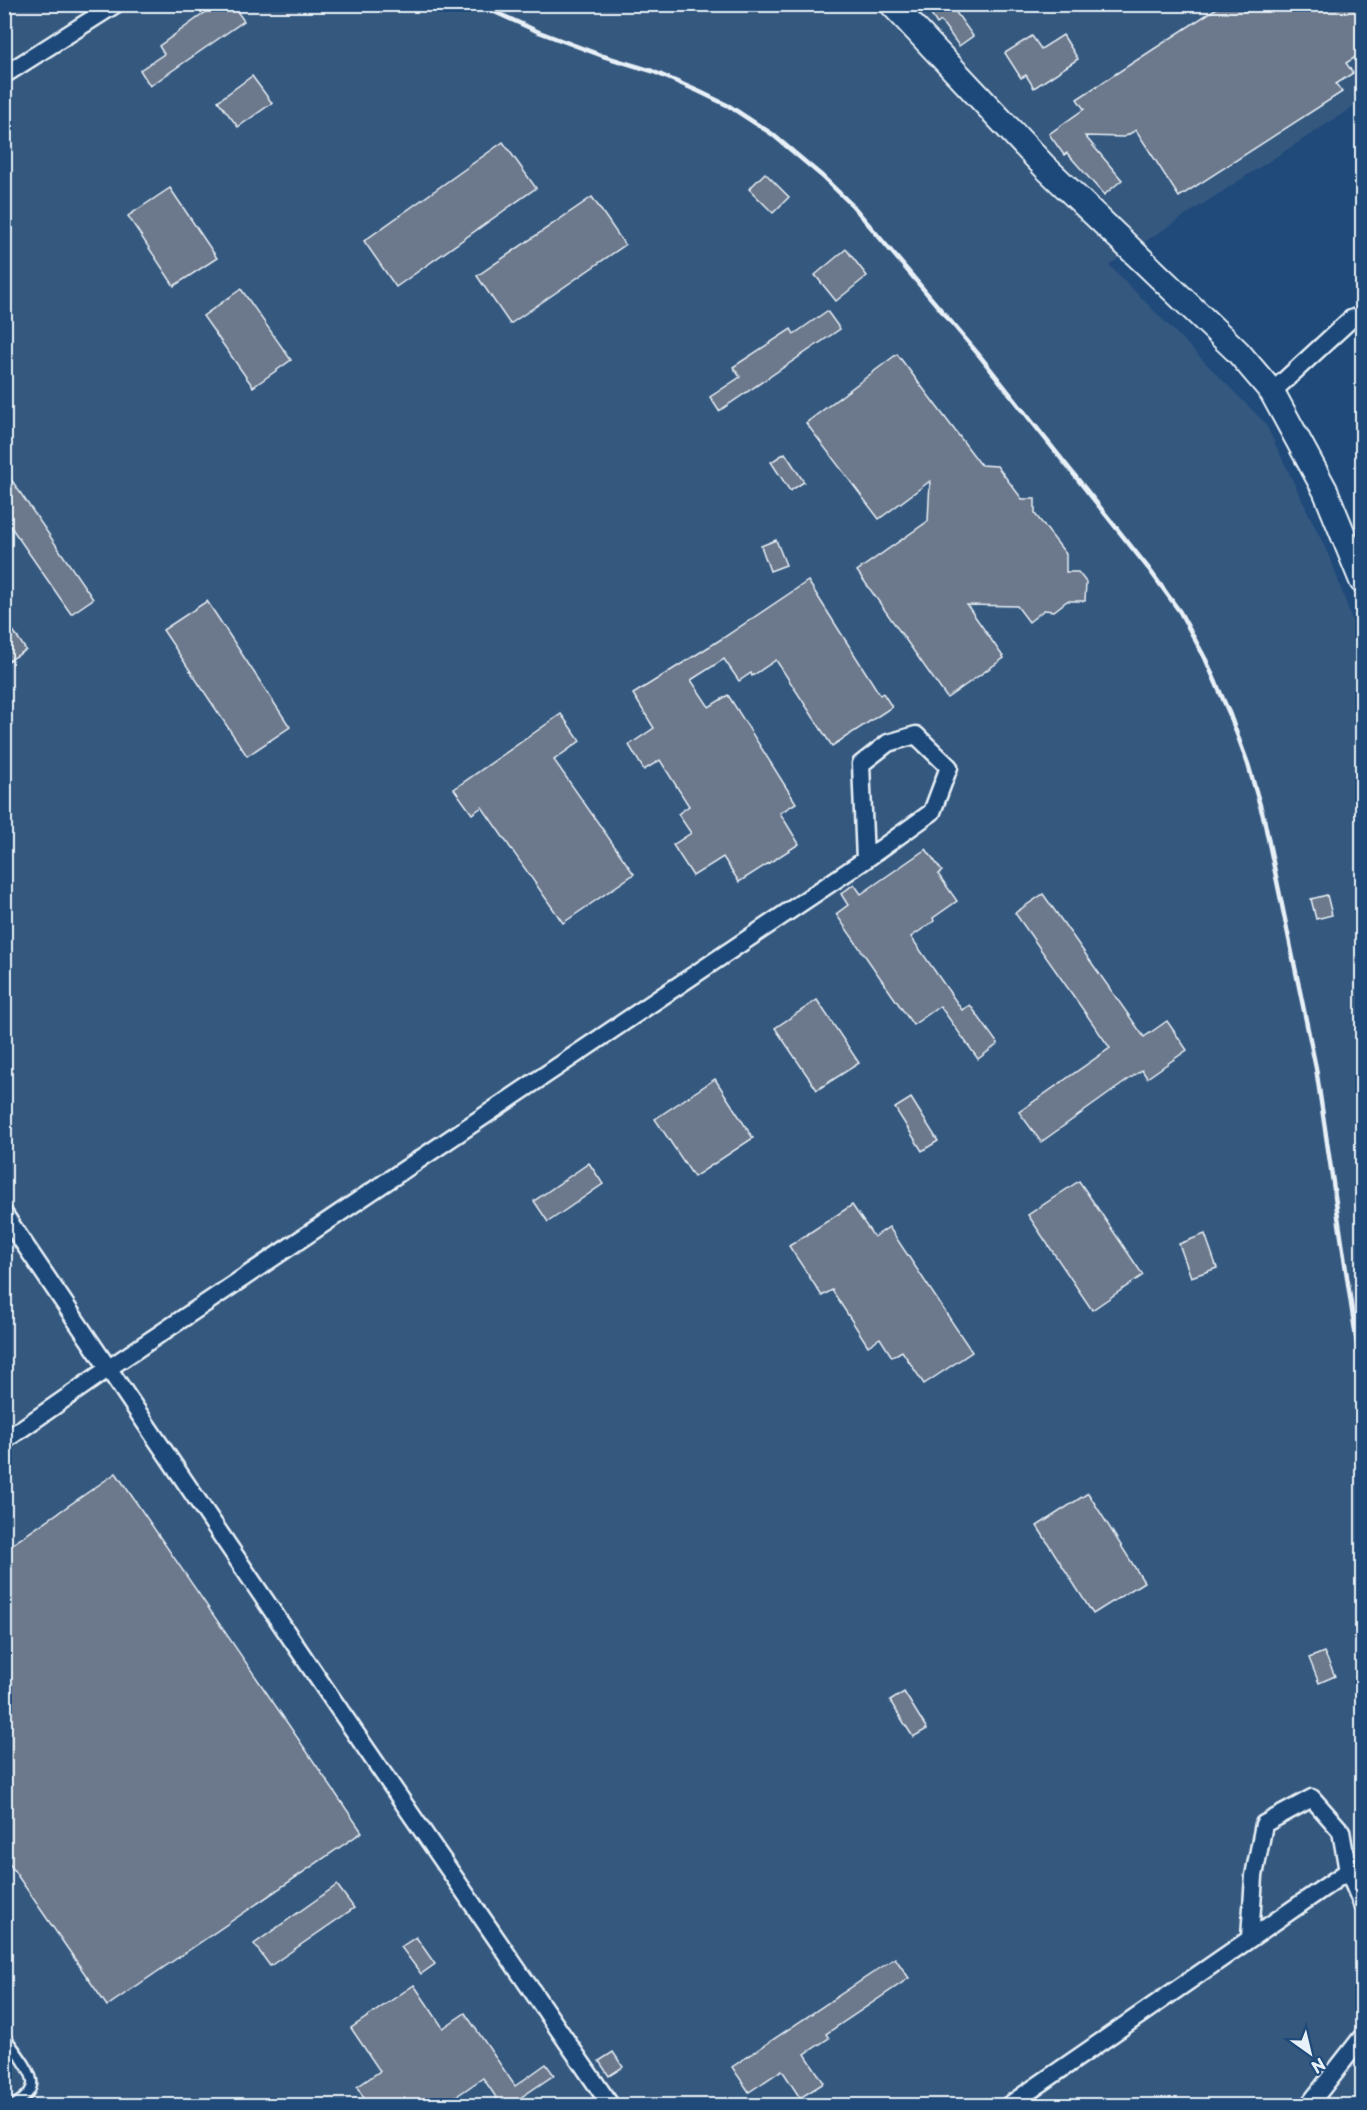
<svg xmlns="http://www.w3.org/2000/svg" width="1367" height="2110" font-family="'Playpen Sans',sans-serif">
<rect width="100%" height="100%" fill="#1f4a7a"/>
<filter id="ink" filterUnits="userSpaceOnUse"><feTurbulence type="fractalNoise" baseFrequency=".0167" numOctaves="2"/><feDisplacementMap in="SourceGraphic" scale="12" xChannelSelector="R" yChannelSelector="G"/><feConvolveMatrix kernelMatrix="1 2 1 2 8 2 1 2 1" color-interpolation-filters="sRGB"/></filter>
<g filter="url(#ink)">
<polygon fill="#36587f" points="5,5 1362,5 1362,101 1109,265 1265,423 1331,560 1362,648 1362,2105 5,2106"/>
<g fill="#6c788b" stroke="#e8f1f8" stroke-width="1.5">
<polygon points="217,4 232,4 244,21 150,86 140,70 164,54 159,46"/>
<polygon points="924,4 950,4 973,36 959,46 941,21 937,24"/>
<polygon points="1223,4 1362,4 1362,53 1346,63 1353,73 1336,84 1342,92 1179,197 1136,130 1124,137 1085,136 1122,180 1104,195 1067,153 1064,155 1049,134 1084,109 1077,99"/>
<polygon points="1063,35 1078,59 1034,88 1026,75 1021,78 1005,53 1032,36 1041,49"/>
<polygon points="252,76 272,103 238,127 218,101"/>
<polygon points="503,142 536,188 396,287 364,241"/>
<polygon points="765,173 789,197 773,213 749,189"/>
<polygon points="170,188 217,258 174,286 128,216"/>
<polygon points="592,197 625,245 510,324 477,276"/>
<polygon points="846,249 867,276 836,301 815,275"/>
<polygon points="241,289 291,360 253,387 203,316"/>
<polygon points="827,311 840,329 719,411 710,397 740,377 733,367 791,329 794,334"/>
<polygon points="897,354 981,465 997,466 1022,499 1035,499 1035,514 1066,554 1066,572 1078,572 1086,582 1085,601 1067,601 1054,611 1044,610 1029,622 1017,606 967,605 1004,658 947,698 857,571 928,521 930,481 879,519 806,423"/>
<polygon points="785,453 804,482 790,491 771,462"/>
<polygon points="4,469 93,599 71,614 4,517"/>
<polygon points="776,540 786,565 770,571 761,546"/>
<polygon points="808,581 880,695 883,693 892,707 832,746 776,660 752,676 751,673 739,681 724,659 691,680 709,707 728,695 796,803 780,813 799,844 739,882 723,857 693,876 673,845 691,833 678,814 689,806 660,760 644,770 629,745 654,728 633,694 723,638"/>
<polygon points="207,601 290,727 247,756 163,630"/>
<polygon points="4,617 26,650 4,664"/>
<polygon points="561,714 580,741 554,760 634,874 563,923 482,807 472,814 454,789"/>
<polygon points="926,849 942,871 938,874 957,901 933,918 934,921 911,937 962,1010 970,1005 998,1044 978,1059 940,1006 913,1025 836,914 848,905 841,894 854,884 861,894"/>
<polygon points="1043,894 1144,1037 1167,1021 1187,1050 1147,1078 1142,1070 1041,1142 1019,1112 1110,1048 1015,913"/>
<polygon points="1327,895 1332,915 1316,919 1311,899"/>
<polygon points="817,1000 859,1063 817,1090 775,1028"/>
<polygon points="715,1079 753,1138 694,1177 655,1119"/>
<polygon points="911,1098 938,1141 922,1151 895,1108"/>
<polygon points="589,1163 603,1184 548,1222 534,1201"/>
<polygon points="1079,1181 1143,1275 1092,1310 1028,1215"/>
<polygon points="852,1205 874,1237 889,1227 972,1352 924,1384 902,1351 892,1357 880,1338 868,1346 832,1290 822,1296 789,1246"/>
<polygon points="1205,1234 1217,1268 1191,1277 1179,1244"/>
<polygon points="116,1473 362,1832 107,2006 4,1856 4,1550"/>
<polygon points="1088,1493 1144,1582 1093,1614 1037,1526"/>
<polygon points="1324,1652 1335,1676 1319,1683 1309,1658"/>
<polygon points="904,1692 927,1729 913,1737 890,1701"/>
<polygon points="337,1885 354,1908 270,1966 254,1944"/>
<polygon points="416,1937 435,1964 421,1974 401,1947"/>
<polygon points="895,1958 909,1978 826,2034 829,2038 805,2054 824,2083 800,2098 782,2070 749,2092 732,2067"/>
<polygon points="414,1985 443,2028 465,2013 515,2086 546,2064 554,2075 508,2106 502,2106 483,2078 442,2106 369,2106 357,2087 380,2071 351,2028"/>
<polygon points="613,2052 623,2067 609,2076 599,2061"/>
</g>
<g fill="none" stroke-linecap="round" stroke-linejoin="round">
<defs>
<path id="lane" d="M 4,2035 C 12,2046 35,2073 32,2085 C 30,2095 20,2101 12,2106"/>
<g id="street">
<polyline points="4,75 116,4"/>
<polyline points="1272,392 1351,319 1362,315"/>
<polyline points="4,1214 317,1677 611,2106"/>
<polyline points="4,1441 109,1368 865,860 932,812 949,767 916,735 888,743 861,764 865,860"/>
<polyline points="1250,1938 1254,1876 1264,1824 1312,1798 1341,1831 1348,1871 1362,1904"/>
<polyline points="1008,2106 1348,1871"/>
<polyline points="1308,2106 1362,2037"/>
</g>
<polyline id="secondary" points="892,4 1045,167 1238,352 1272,392 1325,490 1362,581"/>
</defs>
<use href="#lane" stroke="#e8f1f8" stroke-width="13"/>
<use href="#street" stroke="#e8f1f8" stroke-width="21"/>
<use href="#secondary" stroke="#e8f1f8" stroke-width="28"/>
<use href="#lane" stroke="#1f4a7a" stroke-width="8"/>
<use href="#street" stroke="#1f4a7a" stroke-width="16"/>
<use href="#secondary" stroke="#1f4a7a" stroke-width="24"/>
<polyline stroke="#e8f1f8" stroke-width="4.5" points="477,4 539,32 603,56 652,71 698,91 729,106 772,134 822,176 853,206 979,355 1149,569 1180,612 1206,660 1230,715 1248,764 1264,819 1316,1068 1362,1378"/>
</g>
</g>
<rect width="1367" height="2110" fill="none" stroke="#1f4a7a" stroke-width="24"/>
<rect x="12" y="12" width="1343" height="2086" fill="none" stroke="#e8f1f8" stroke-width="2" filter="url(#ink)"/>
<g transform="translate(1310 2053) rotate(146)" stroke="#1f4a7a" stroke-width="4.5" paint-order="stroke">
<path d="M0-4.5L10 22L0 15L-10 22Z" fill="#e8f1f8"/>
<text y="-9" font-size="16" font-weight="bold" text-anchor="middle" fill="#e8f1f8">N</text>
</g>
</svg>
